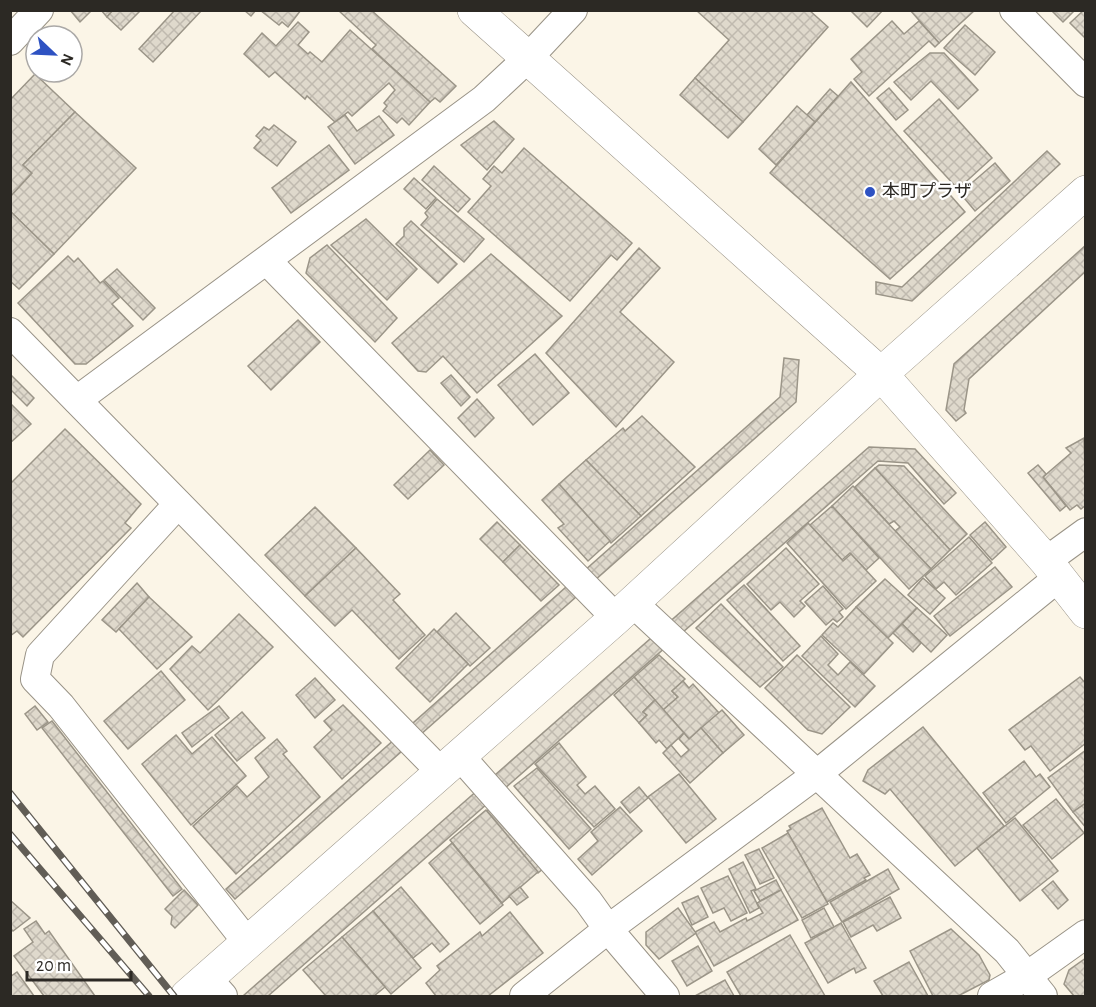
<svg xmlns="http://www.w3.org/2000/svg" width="1096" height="1007" font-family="'Alegreya Sans','Noto Sans JP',sans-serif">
<defs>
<pattern id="building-cross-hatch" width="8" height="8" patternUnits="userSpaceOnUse" patternTransform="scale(1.5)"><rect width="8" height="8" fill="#dfd9cc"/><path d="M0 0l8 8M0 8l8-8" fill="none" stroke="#c0baaf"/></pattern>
</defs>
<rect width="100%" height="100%" fill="#fbf5e7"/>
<g fill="url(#building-cross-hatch)" stroke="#9b9588" stroke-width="1.5">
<polygon points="70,10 92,10 80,22"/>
<polygon points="101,10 113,10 107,17"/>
<polygon points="113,10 141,10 121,30 107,17"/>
<polygon points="175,10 202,10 153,62 139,49"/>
<polygon points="244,10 256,10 251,16"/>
<polygon points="260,10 301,10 288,27 282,22 279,25"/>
<polygon points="338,10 371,10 456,86 440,102 435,98 430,102 372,49 376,45"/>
<polygon points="696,10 809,10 828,27 743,122 695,78 729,40"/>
<polygon points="850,10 883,10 867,27"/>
<polygon points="910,10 975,10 939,43"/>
<polygon points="1051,10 1075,10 1063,22"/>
<polygon points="1084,10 1086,10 1086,39 1070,23"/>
<polygon points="892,21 904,34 919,21 939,43 935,47 929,41 869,96 854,79 862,72 851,59"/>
<polygon points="298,22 309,32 298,45 308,54 310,52 322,62 350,30 430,102 409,125 402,118 397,123 383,111 387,106 384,103 395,90 389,83 352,116 348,112 335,122 307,96 305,99 275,72 269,77 244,54 262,33 276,46"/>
<polygon points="965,25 995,52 975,75 944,48"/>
<polygon points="930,53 944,53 978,90 958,109 931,81 911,100 894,82"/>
<polygon points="35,74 75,112 23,165 32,173 10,197 10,100"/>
<polygon points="695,78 743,122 728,138 680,95"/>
<polygon points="851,82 965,212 890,279 770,173"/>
<polygon points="889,88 908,110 896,120 877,98"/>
<polygon points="830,89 838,96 815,122 807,115"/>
<polygon points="939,99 992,158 958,189 904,131"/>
<polygon points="797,106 815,122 776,165 759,149"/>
<polygon points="75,112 136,168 54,254 10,211 10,197 32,173 23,165"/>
<polygon points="345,115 357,131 379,116 394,135 355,164 328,127"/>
<polygon points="494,121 514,139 487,170 461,145"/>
<polygon points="274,125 296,142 277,166 254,148 261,140 256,136 264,127 269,130"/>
<polygon points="329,145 349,170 291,213 272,188"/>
<polygon points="524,148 632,243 617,260 611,255 570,301 468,212 491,186 483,179 494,166 502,173"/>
<polygon points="1047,151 1060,164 912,301 876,294 876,282 902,287"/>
<polygon points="995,163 1010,181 975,211 960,193"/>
<polygon points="434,166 470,199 458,212 422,180"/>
<polygon points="414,178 436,198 426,209 404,189"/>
<polygon points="437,199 484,239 464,262 421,225 428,217 425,213"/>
<polygon points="10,211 54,254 19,289 10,281"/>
<polygon points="366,219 417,269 387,300 331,245"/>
<polygon points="411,221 457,264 438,283 396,244 404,236 404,228"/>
<polygon points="327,245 397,318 375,342 306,273 310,258"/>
<polygon points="1086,245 1086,271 969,379 964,410 966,413 956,421 946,410 954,364"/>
<polygon points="639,248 660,268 620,312 674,362 616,427 546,353"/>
<polygon points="491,254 562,316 477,393 443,356 426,372 418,371 392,343"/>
<polygon points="68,256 74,262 78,258 100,283 103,281 119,298 112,304 133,326 86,364 75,364 18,303"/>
<polygon points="117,269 155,308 143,320 104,280"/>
<polygon points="298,320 320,342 271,390 248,366"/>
<polygon points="535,354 569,393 533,425 498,385"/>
<polygon points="784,358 799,360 796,402 235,899 226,889 780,397"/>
<polygon points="10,374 34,398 27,406 10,389"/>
<polygon points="451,375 470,397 461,406 441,383"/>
<polygon points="477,399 494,418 475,437 458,418"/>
<polygon points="10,403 31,424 10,443"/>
<polygon points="642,416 695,467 641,516 586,460 623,428 625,431"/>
<polygon points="65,429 141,504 125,523 131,528 23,637 17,631 10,636 10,484"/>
<polygon points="1084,438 1086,505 1081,509 1077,505 1070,510 1043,477 1071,453 1066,448"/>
<polygon points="869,447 915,449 956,493 944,504 908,463 878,461 268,996 243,996"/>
<polygon points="430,450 444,465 408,499 394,485"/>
<polygon points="586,460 641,516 611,543 559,484"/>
<polygon points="879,465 904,466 967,534 950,550 875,468"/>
<polygon points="1038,465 1046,474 1043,477 1066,506 1060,511 1028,473"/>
<polygon points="875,468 950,550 931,569 895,531 900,527 894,521 889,524 855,487"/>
<polygon points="559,484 610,541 588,561 558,528 564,524 542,500"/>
<polygon points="853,486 931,569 909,589 832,506"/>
<polygon points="832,506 879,558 866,570 850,553 842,560 810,525"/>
<polygon points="315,507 356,548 305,596 265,555"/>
<polygon points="497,522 520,545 503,562 480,539"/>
<polygon points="985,522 1006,547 992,560 970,535"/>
<polygon points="808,523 843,561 851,554 876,581 846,609 787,543"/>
<polygon points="969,537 992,563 956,595 944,582 936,589 925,576"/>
<polygon points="520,545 559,585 541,601 503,562"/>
<polygon points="356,548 400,594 393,600 425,635 399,659 352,610 335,626 305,596"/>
<polygon points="786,548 819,584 800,601 805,606 794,617 780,602 771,610 747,584"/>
<polygon points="995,567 1012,587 950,636 934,616"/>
<polygon points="923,578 945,598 930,614 908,595"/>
<polygon points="885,579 917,608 888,638 856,607"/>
<polygon points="137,583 149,597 116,632 102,620"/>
<polygon points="744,585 800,646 783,661 727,600"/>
<polygon points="823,586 843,609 839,612 843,617 837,622 833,619 826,625 805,602"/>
<polygon points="149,597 192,637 157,669 119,629"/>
<polygon points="721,604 783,667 760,687 696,628"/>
<polygon points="856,607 893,643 864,674 822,635 833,623 838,627"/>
<polygon points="917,608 947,635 931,652 902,624"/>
<polygon points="456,613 490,648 470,666 437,632"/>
<polygon points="239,614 273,647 208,710 170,669 192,646 200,653"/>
<polygon points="902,624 921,643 913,652 893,633"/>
<polygon points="434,629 468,664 430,702 396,668"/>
<polygon points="821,636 838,654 828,665 838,675 850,662 875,686 855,707 802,656"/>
<polygon points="659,655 685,679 672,691 678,697 663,710 634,677"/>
<polygon points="797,655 850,707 822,734 808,730 765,688"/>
<polygon points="161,671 185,700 128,749 104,721"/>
<polygon points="634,677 655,700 643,712 647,715 639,723 614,695"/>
<polygon points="1080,677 1086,684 1086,743 1050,771 1031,746 1025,750 1009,730"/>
<polygon points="315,678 335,700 315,718 296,695"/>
<polygon points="683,681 689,688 693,684 719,713 689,739 663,710 678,697 672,691"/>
<polygon points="655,700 684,733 667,749 659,740 656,743 639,723 647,715 643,712"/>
<polygon points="343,705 381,743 342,779 314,747 332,730 324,721"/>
<polygon points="35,706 48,722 37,730 25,714"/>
<polygon points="219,706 229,718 192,747 182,733"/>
<polygon points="722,710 744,735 723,753 701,728"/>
<polygon points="242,712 265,738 237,761 215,735"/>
<polygon points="52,721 182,889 173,896 42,728"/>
<polygon points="923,727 1004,826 955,866 890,789 885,794 863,781 868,770"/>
<polygon points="701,728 723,753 690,783 663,753 671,745 681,757 689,750 679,739 684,733 689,739"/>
<polygon points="176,735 192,754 212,737 246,776 191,825 142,764"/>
<polygon points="277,739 287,751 283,754 320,797 236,874 193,826 237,786 247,797 269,777 255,758"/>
<polygon points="559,743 586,777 577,785 585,794 595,786 615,809 594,827 535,764"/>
<polygon points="1086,750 1086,803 1073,812 1048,778"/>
<polygon points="1024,761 1036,777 1040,774 1050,787 1006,823 983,793"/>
<polygon points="537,768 591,829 569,849 514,786"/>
<polygon points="679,774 716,819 686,843 648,797"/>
<polygon points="639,787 648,798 630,813 621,802"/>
<polygon points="1056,799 1084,833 1052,859 1023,825"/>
<polygon points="498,801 550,863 538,873 487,811"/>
<polygon points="1086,803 1086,828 1073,812"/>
<polygon points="620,807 642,831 592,875 578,859 598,841 591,832"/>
<polygon points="822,808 850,858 857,854 870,875 864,878 866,880 827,902 787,831 791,829 789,826"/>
<polygon points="486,810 538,872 502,903 450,840"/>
<polygon points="1015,818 1058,871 1020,901 977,848"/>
<polygon points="788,833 828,904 802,918 762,848"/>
<polygon points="452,843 503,905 480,924 429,863"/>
<polygon points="759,849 774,878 760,884 745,855"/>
<polygon points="743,862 756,889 751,891 759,908 750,913 729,869"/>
<polygon points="888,869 899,889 842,922 830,902"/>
<polygon points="728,876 747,913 731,921 724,908 713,913 701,888"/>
<polygon points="776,880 781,890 760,901 754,891"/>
<polygon points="1053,881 1068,900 1058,909 1042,890"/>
<polygon points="401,887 449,944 440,952 432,943 413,958 373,911"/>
<polygon points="520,887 528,897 517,905 509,896"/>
<polygon points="184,890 198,905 175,928 171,924 172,916 165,909"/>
<polygon points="781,890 798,920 714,966 695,932 714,922 720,932 746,918 747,921 763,913 757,903"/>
<polygon points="698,896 708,917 692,925 682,903"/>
<polygon points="890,897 901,918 877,931 873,925 851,937 843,922"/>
<polygon points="10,900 30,918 13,931 10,928"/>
<polygon points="678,908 696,933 659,959 646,945 646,932"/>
<polygon points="824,908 834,927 811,938 802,920"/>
<polygon points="373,911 421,968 391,994 342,937"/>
<polygon points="510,912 543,953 488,996 436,996 426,983 440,970 437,966 480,932 482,936"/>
<polygon points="36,921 45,934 49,931 95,996 44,996 14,956 33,942 24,929"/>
<polygon points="841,923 866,968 856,973 854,968 828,983 805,943"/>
<polygon points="951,929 979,955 990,975 989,980 958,996 933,996 910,951"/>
<polygon points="790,935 825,996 741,996 727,972"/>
<polygon points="342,937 385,987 374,996 326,996 303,970"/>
<polygon points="698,946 712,971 687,986 672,961"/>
<polygon points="1086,958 1086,996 1074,996 1064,984 1069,970"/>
<polygon points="909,962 928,996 883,996 874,981"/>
<polygon points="17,972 34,996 10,996 10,977"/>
<polygon points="725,980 734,996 695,996"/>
</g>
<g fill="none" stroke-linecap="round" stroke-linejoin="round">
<defs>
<g id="street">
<polyline points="1014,10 1086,83"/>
<polyline points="10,41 39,10"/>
<polyline points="267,261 616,618"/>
<polyline points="10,332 441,772"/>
<polyline points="77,400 484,99 528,58 573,10"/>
<polyline points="178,504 40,655 35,679 61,706 247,942"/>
<polyline points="1046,561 1086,532"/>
<polyline points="633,603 1007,951 1043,996"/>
<polyline points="460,756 588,901 608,929 665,996"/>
<polyline points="207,978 223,996"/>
<polyline points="524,996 608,929 817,774 1059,577"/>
<polyline points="992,996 1027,976 1086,934"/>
</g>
<g id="secondary">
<polyline points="474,10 881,374 1046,561 1086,612"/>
<polyline points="187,996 616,618 881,374 1086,192"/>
</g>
</defs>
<use href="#street" stroke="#999387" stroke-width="30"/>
<use href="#secondary" stroke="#999387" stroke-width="34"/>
<use href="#street" stroke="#fff" stroke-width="28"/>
<use href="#secondary" stroke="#fff" stroke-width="33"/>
<defs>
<g id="rail">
<polyline points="10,793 174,996"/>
<polyline points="10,834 149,996"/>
</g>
</defs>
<use href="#rail" stroke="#615d56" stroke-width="7"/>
<use href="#rail" stroke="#fff" stroke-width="4.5" stroke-dasharray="14" stroke-linecap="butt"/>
</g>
<circle fill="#2e52c2" stroke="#fff" stroke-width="2" cx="870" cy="192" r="6"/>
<g text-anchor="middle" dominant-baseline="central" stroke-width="4.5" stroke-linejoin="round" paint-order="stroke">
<g font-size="18" fill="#2c2924" stroke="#fff" text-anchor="start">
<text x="882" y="192">本町プラザ</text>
</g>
</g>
<rect width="1096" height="1007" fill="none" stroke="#2c2924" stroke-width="24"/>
<g transform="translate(54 54) rotate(113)"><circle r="28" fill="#ffffff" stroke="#aba9a7" stroke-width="1.5"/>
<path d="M0-4.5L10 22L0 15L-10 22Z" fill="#2e52c2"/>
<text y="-9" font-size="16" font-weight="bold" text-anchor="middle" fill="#2c2924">N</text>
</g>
<path d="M27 971v9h104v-9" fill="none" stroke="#2c2924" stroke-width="3"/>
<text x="36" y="971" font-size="18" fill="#2c2924" stroke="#ffffff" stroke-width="4.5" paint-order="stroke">20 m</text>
</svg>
